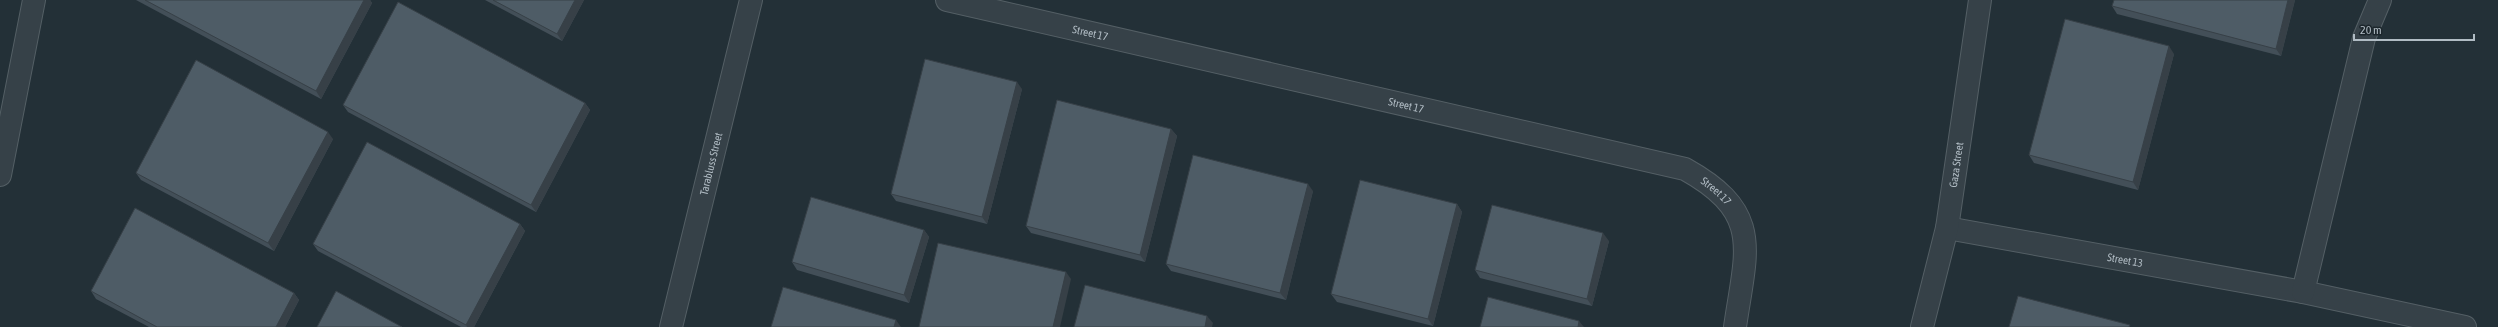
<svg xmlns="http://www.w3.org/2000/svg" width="2498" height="327" font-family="'Asap Condensed',sans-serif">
<rect width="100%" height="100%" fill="#233037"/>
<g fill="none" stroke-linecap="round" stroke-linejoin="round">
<defs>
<g id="street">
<path id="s1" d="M 947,0 L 1685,169 C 1764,213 1746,250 1735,327"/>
<polyline points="0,175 34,0"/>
<path id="s2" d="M 1947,228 L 2303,292 L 2465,327"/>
<polyline points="2303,292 2364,38 2380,0"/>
<path id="s3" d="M 671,327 L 751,0"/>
<path id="s4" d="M 1922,327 L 1947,228 L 1980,0"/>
</g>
</defs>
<use href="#street" stroke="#545f65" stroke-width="24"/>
<use href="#street" stroke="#364148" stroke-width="22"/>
</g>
<g fill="#434f58">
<polygon points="136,0 370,0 372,3 321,99"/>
<polygon points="485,0 584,0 562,41"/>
<polygon points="2295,0 2281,56 2117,14 2112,6"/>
<polygon points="2174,54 2138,190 2034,163 2029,155"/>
<polygon points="1022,89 987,224 896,201 891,194"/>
<polygon points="585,103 590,110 536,212 348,112 343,105"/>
<polygon points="1171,129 1177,136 1145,262 1031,233 1026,226"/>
<polygon points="333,139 274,251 141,180 136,173"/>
<polygon points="1313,191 1286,300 1171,271 1166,264"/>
<polygon points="1457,204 1462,212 1433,326 1337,302 1331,294"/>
<polygon points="520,224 525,231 474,327 461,327 318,251 313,244"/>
<polygon points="924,230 929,237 909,303 797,270 792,262"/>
<polygon points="1609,241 1592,306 1480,278 1475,270"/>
<polygon points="91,291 294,293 299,300 285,327 149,327 96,299"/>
</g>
<g fill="#374047">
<polygon points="364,0 370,0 372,3 321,99 316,91"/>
<polygon points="575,0 584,0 562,41 557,34"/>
<polygon points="2288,0 2295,0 2281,56 2276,49"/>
<polygon points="2169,46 2174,54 2138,190 2133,182"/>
<polygon points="1017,82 1022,89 987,224 982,217"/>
<polygon points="585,103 590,110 536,212 531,205"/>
<polygon points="1171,129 1177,136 1145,262 1140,255"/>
<polygon points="328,132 333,139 274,251 268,243"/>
<polygon points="1308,184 1313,191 1286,300 1280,293"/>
<polygon points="1457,204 1462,212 1433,326 1428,319"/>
<polygon points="520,224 525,231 474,327 467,327 466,325"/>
<polygon points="924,230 929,237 909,303 904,295"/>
<polygon points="1603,233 1609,241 1592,306 1587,299"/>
<polygon points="1066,272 1071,279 1060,327 1053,327"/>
<polygon points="294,293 299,300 285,327 276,327"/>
<polygon points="1207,316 1213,323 1212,327 1205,327"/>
<polygon points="896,320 901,327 894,327"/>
<polygon points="1579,321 1584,327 1578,327"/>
</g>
<g fill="#4e5c66" stroke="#374047">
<polygon points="145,0 364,0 316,91"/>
<polygon points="493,0 575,0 557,34"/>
<polygon points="2114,0 2288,0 2276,49 2112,6"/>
<polygon points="398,2 585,103 531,205 343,105"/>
<polygon points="2065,19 2169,46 2133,182 2029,155"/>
<polygon points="925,59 1017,82 982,217 891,194"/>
<polygon points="196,60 328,132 268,243 136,173"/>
<polygon points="1057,100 1171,129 1140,255 1026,226"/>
<polygon points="367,142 520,224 466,325 313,244"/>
<polygon points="1193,155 1308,184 1280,293 1166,264"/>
<polygon points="1360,180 1457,204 1428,319 1331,294"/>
<polygon points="811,197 924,230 904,295 792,262"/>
<polygon points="1492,205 1603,233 1587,299 1475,270"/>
<polygon points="135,208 294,293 276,327 157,327 91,291"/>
<polygon points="938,243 1066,272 1053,327 919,327"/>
<polygon points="1085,285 1207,316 1205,327 1074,327"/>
<polygon points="783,287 896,320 894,327 771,327"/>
<polygon points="336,291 402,327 317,327"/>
<polygon points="2018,296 2130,325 2129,327 2009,327"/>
<polygon points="1488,297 1579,321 1578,327 1480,327"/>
</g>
<g text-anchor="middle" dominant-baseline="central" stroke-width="3.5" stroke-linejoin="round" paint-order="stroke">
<g font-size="11" fill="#b1bcc4" stroke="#1c262c">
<text stroke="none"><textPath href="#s1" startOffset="147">Street 17</textPath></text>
<text stroke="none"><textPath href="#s1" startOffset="471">Street 17</textPath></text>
<text stroke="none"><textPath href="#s3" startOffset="168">Tarabluss Street</textPath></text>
<text stroke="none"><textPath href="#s4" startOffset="166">Gaza Street</textPath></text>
<text stroke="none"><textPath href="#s1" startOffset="795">Street 17</textPath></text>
<text stroke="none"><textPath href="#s2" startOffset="181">Street 13</textPath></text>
</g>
</g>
<path d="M2354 34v6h120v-6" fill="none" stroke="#b1bcc4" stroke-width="2"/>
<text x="2360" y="34" font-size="12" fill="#b1bcc4" stroke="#1c262c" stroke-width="3" paint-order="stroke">20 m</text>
</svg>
